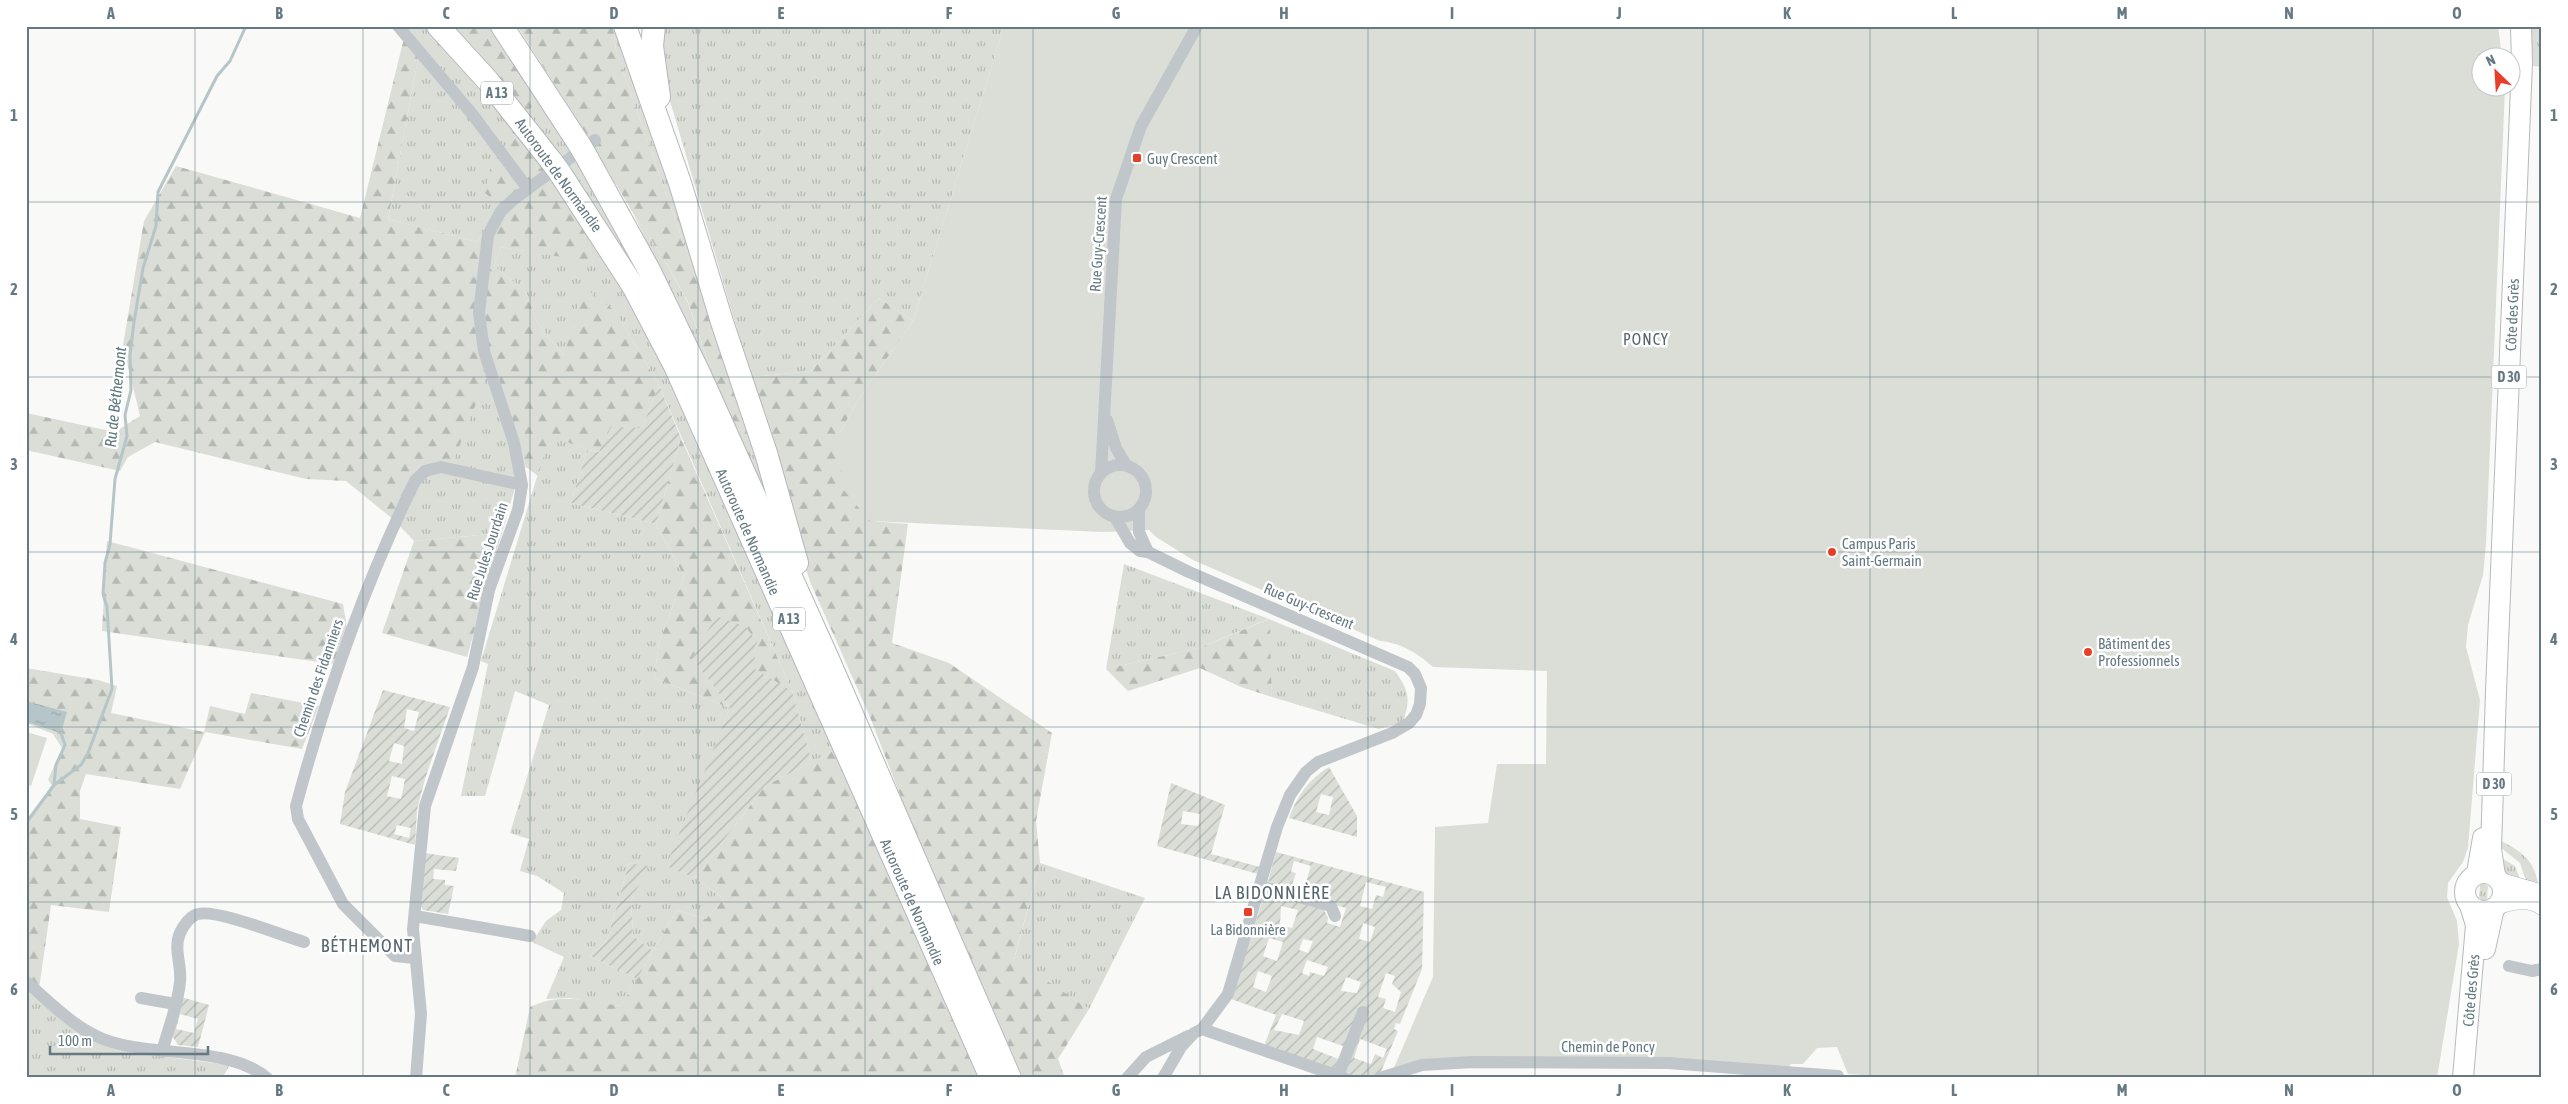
<svg xmlns="http://www.w3.org/2000/svg" width="2568" height="1104" font-family="'Asap Condensed',sans-serif">
<defs>
<pattern id="grass-tufts" width="24" height="20" patternUnits="userSpaceOnUse" patternTransform="scale(1.25)"><rect width="24" height="20" fill="#daded6"/><path d="M3 7l-1-3M5 7V3M7 7l1-3M15 17l-1-3M17 17v-4M19 17l1-3" fill="none" stroke="#b4b9b3"/></pattern>
<pattern id="forest-firs" width="22" height="20" patternUnits="userSpaceOnUse" patternTransform="scale(1.25)"><rect width="22" height="20" fill="#daded6"/><path d="M5 1l3.5 6h-7zM16 11l3.5 6h-7z" fill="#b4b9b3"/></pattern>
<pattern id="garden-furrows" width="10" height="10" patternUnits="userSpaceOnUse" patternTransform="scale(1.25)"><rect width="10" height="10" fill="#daded6"/><path d="M-1 1l2-2M0 10L10 0M9 11l2-2" fill="none" stroke="#b4b9b3"/></pattern>
<pattern id="water-ripples" width="26" height="14" patternUnits="userSpaceOnUse" patternTransform="scale(1.25)"><rect width="26" height="14" fill="#b6c6c8"/><path d="M2 4q2-2 4 0t4 0M15 11q2-2 4 0t4 0" fill="none" stroke="#98a6a8"/></pattern>
</defs>
<rect width="100%" height="100%" fill="#f9f9f7"/>
<g fill="url(#grass-tufts)">
<polygon points="392,26 425,26 518,134 492,161 501,206 477,242 388,219 419,54"/>
<polygon points="613,26 620,26 653,131 760,451 774,502 777,524 750,459 754,444 616,51"/>
<polygon points="660,26 1004,26 913,321 879,298 811,371 751,377 666,87"/>
<polygon points="2528,26 2542,26 2542,67 2524,65"/>
<polygon points="540,94 666,321 572,174 528,113"/>
<polygon points="633,213 663,257 688,303 718,391"/>
<polygon points="501,247 527,251 598,248 623,289 673,383 835,750 812,762 792,691 659,385 615,311 564,355 538,324 525,291 494,266"/>
<polygon points="493,360 526,467 516,484 502,533 414,541 394,520 420,465"/>
<polygon points="550,434 587,450 571,503 656,524 684,576 659,643 654,678 730,708 667,866 695,878 724,899 706,919 677,910 653,951 633,936 631,901 647,867 629,863 607,940 590,956 637,979 621,1006 569,998 546,999 564,957 532,942 546,921 561,910 564,893 537,876 520,871 529,839 510,833 549,705 515,691 485,796 461,796 488,664 481,661"/>
<path d="M 1124,564 L 1269,619 L 1395,671 C 1409,691 1411,699 1403,722 L 1379,729 L 1272,697 L 1268,619 L 1199,648 L 1106,669 Z"/>
<path d="M 2501,841 C 2521,851 2534,860 2538,883 L 2527,884 L 2520,863 L 2500,847 Z"/>
<polygon points="2498,856 2515,866 2520,879 2505,879"/>
<polygon points="1040,863 1145,898 1089,1009 1014,960"/>
<polygon points="2483,883 2488,886 2487,899 2483,901 2479,897 2480,885"/>
<polygon points="26,991 88,1039 134,1053 230,1065 222,1078 26,1078"/>
</g>
<g fill="url(#forest-firs)">
<polygon points="453,26 493,26 540,94 528,113"/>
<polygon points="517,26 613,26 616,51 754,444 750,459 718,391 688,302 663,257 633,213 580,124"/>
<polygon points="404,38 419,54 388,219 477,242 501,206 485,193 492,160 518,134 568,202 598,248 586,261 501,247 494,266 525,291 538,324 564,355 584,287 615,311 659,385 642,428 599,452 587,450 550,435 538,476 526,467 493,360 450,470 420,465 394,520 346,481 306,479 155,442 128,457 120,471 26,450 26,413 115,432 140,416 123,345 144,221 176,166 360,218"/>
<polygon points="879,298 913,321 856,403 840,433 870,521 908,524 892,643 949,663 1052,733 1036,821 1040,863 1014,959 1089,1009 1058,1059 1065,1078 1023,1078 909,818 870,717 811,584 794,535 751,377 811,371"/>
<polygon points="681,438 792,691 752,668 757,642 692,658 730,708 654,678 659,643 684,576 656,524"/>
<polygon points="502,533 467,657 382,633 414,541"/>
<polygon points="107,541 343,604 347,628 333,664 102,631"/>
<polygon points="1269,619 1272,697 1241,687 1200,668 1128,691 1106,669 1199,648"/>
<polygon points="26,668 98,680 117,686 111,713 204,732 210,706 245,714 251,693 319,706 302,749 205,732 180,789 86,774 80,791 80,819 121,827 109,912 51,905 39,989 26,977 26,821 53,787 48,780 62,748 53,734 26,723"/>
<path d="M 835,750 L 979,1078 L 515,1078 L 530,1007 C 560,992 590,1001 621,1006 L 677,910 L 706,919 L 724,899 L 695,878 L 765,786 Z"/>
</g>
<g fill="url(#garden-furrows)" fill-rule="evenodd">
<polygon points="659,385 681,438 656,524 571,503 587,450 599,452 611,427 642,428"/>
<polygon points="716,616 746,627 757,642 753,668 792,691 812,762 765,786 695,878 666,866 730,708 692,658"/>
<path d="M 383,690 L 450,707 L 425,779 L 417,810 L 415,845 L 340,824 L 345,792 ZM 407,709 L 419,712 L 414,731 L 404,728 ZM 394,743 L 404,746 L 402,764 L 389,761 ZM 392,776 L 405,779 L 401,799 L 387,796 ZM 397,825 L 411,828 L 409,838 L 394,834 Z"/>
<path d="M 1329,767 L 1357,816 L 1357,837 L 1289,818 C 1297,796 1309,779 1329,767 ZM 1321,794 L 1333,797 L 1329,815 L 1316,812 Z"/>
<path d="M 1171,783 L 1225,805 L 1211,854 L 1260,867 L 1258,874 L 1157,846 ZM 1183,811 L 1200,814 L 1198,826 L 1181,824 Z"/>
<path d="M 1276,852 L 1424,892 L 1422,969 L 1400,1024 L 1396,1023 L 1394,1029 L 1398,1031 L 1380,1074 L 1353,1078 L 1343,1074 L 1365,1016 L 1369,1014 L 1365,1007 L 1346,1047 L 1317,1037 L 1313,1049 L 1341,1060 L 1337,1072 L 1264,1046 L 1276,1015 L 1231,999 L 1265,892 L 1323,908 L 1328,918 L 1327,923 L 1340,927 L 1346,908 L 1276,888 L 1273,883 L 1268,881 ZM 1294,861 L 1311,866 L 1304,888 L 1292,885 L 1296,873 L 1291,872 ZM 1366,882 L 1386,887 L 1383,897 L 1376,895 L 1372,909 L 1360,906 ZM 1281,906 L 1298,910 L 1292,928 L 1280,925 ZM 1363,923 L 1375,927 L 1370,942 L 1359,939 ZM 1269,938 L 1283,942 L 1277,961 L 1263,956 ZM 1303,939 L 1313,941 L 1308,953 L 1299,950 ZM 1307,960 L 1328,967 L 1324,976 L 1310,972 L 1309,976 L 1302,973 ZM 1258,971 L 1272,976 L 1266,992 L 1253,987 ZM 1386,973 L 1395,976 L 1392,984 L 1401,992 L 1395,1012 L 1383,1008 L 1386,999 L 1378,997 ZM 1346,977 L 1361,982 L 1357,993 L 1341,991 ZM 1282,1014 L 1304,1021 L 1299,1035 L 1274,1030 ZM 1360,1039 L 1387,1049 L 1383,1058 L 1375,1054 L 1371,1064 L 1354,1058 Z"/>
<polygon points="424,853 459,858 456,871 434,869 433,879 445,880 445,885 454,886 448,914 423,910 420,904"/>
<polygon points="629,863 648,866 631,901 633,936 653,951 637,979 590,956 607,940"/>
<path d="M 181,997 L 209,1005 L 198,1047 L 178,1045 L 171,1034 ZM 180,1014 L 198,1019 L 194,1033 L 176,1029 Z"/>
</g>
<g fill="#daded6">
<path d="M 1004,26 L 2498,26 L 2502,57 L 2480,58 L 2480,88 L 2505,88 L 2486,543 L 2483,575 L 2468,625 L 2466,647 L 2480,700 L 2468,848 L 2463,862 L 2448,883 L 2447,897 L 2457,921 L 2459,944 L 2437,1078 L 1905,1078 L 1848,1074 L 1837,1047 L 1817,1048 L 1803,1064 L 1791,1064 L 1788,1068 L 1715,1062 L 1393,1070 L 1433,977 L 1435,827 L 1488,823 L 1497,764 L 1546,764 L 1547,671 L 1433,667 C 1419,654 1399,642 1380,641 L 1193,560 L 1156,537 L 1149,530 L 1102,532 L 870,521 L 842,488 L 840,433 L 856,403 L 913,321 Z"/>
<polygon points="26,732 47,738 31,786 26,784"/>
</g>
<polygon fill="url(#water-ripples)" points="26,701 67,712 61,733 26,722"/>
<g fill="none" stroke-linecap="round" stroke-linejoin="round">
<g stroke="#b6c6c8" stroke-width="3">
<polyline points="54,784 56,765 65,745 61,733"/>
<polyline points="26,823 54,785 81,765 88,753 112,689 107,607 103,594 105,563 110,544 115,479 127,436 125,415 131,390 130,355 134,322 143,268 156,226 158,192 217,76 230,61 246,26"/>
</g>
<defs>
<g id="secondary">
<polyline points="2500,882 2539,893"/>
<path d="M 2497,905 C 2512,901 2528,896 2542,906"/>
</g>
<g id="primary">
<circle cx="2484" cy="892" r="19"/>
<polyline points="2477,873 2483,838"/>
<path id="s1" d="M 2495,876 L 2491,849 L 2496,691 L 2522,63 L 2521,26"/>
<polyline points="2485,949 2494,908"/>
<path id="s2" d="M 2463,1078 L 2476,925 L 2470,905"/>
</g>
<g id="highway">
<polyline points="438,26 488,81 552,162"/>
<polyline points="502,26 579,144"/>
<polyline points="625,26 680,183 722,322 766,453 797,563"/>
<polyline points="654,26 652,46 659,97"/>
<polyline points="585,154 649,270 700,375 828,659 1010,1078"/>
<path id="s3" d="M 560,173 L 633,286 L 676,368 L 991,1078"/>
</g>
</defs>
<use href="#secondary" stroke="#b2babe" stroke-width="19"/>
<use href="#primary" stroke="#b4babd" stroke-width="22"/>
<use href="#highway" stroke="#b3b9bc" stroke-width="24"/>
<g stroke="#c0c6c9" stroke-width="12">
<polyline points="398,26 473,115 528,189"/>
<polyline points="1107,420 1116,448 1126,465"/>
<circle cx="1120" cy="491" r="26"/>
<polyline points="1101,473 1116,199 1141,126 1197,26"/>
<polyline points="1139,509 1139,532 1148,552"/>
<polyline points="1115,517 1130,543 1140,551 1148,552 1189,572 1408,667 1415,674 1421,688 1420,704 1416,715 1409,723 1392,733 1318,762 1306,772 1290,795 1277,827 1228,994 1202,1029 1194,1033 1181,1047 1163,1078"/>
<polyline points="1261,886 1331,906 1335,916"/>
<polyline points="415,916 530,936"/>
<path d="M 415,958 L 395,956 L 343,904 L 298,819 L 296,806 C 326,695 364,585 415,481 L 425,471 L 441,467 L 522,485"/>
<polyline points="2509,966 2532,971 2542,969"/>
<path d="M 26,982 C 49,1001 74,1028 103,1039 C 152,1058 228,1045 267,1078"/>
<polyline points="141,998 175,1004"/>
<polyline points="1202,1029 1344,1078"/>
<path d="M 162,1052 C 168,1029 178,1005 180,982 C 182,965 173,949 180,933 C 183,926 190,916 198,914 C 217,909 283,936 304,942"/>
<polyline points="1338,1076 1363,1012"/>
<polyline points="416,1078 421,1014 413,929 425,806 473,667 489,590 518,510 522,485 514,443 484,351 479,313 488,235 501,211 514,199 595,140"/>
<polyline points="1127,1078 1146,1057 1188,1036"/>
<polyline points="1380,1078 1422,1065 1472,1062 1668,1063 1838,1076"/>
</g>
<use href="#secondary" stroke="#fff" stroke-width="18"/>
<use href="#primary" stroke="#fff" stroke-width="20"/>
<use href="#highway" stroke="#fff" stroke-width="22"/>
<defs>
<g id="highway-bridge">
<polyline points="579,144 585,154"/>
<polyline points="552,162 560,173"/>
</g>
</defs>
<use href="#highway-bridge" stroke="#b3b9bc" stroke-width="24" stroke-linecap="butt"/>
<use href="#highway-bridge" stroke="#fff" stroke-width="22"/>
</g>
<path fill="none" stroke="#647982" stroke-width="1" stroke-opacity="0.55" d="M 195,26 L 195,1078M 363,26 L 363,1078M 530,26 L 530,1078M 698,26 L 698,1078M 865,26 L 865,1078M 1033,26 L 1033,1078M 1200,26 L 1200,1078M 1368,26 L 1368,1078M 1535,26 L 1535,1078M 1703,26 L 1703,1078M 1870,26 L 1870,1078M 2038,26 L 2038,1078M 2205,26 L 2205,1078M 2373,26 L 2373,1078M 26,202 L 2542,202M 26,377 L 2542,377M 26,552 L 2542,552M 26,727 L 2542,727M 26,902 L 2542,902"/>
<g fill="#e73e29" stroke="#fff" stroke-width="2">
<rect x="1132" y="153" width="10" height="10" rx="2.5"/>
<circle cx="1832" cy="552" r="5"/>
<circle cx="2088" cy="652" r="5"/>
<rect x="1243" y="907" width="10" height="10" rx="2.5"/>
</g>
<g text-anchor="middle" dominant-baseline="central" stroke-width="5" stroke-linejoin="round" paint-order="stroke">
<g fill="#fff" stroke="#92a1a8" stroke-width="1">
<rect x="481" y="81.5" width="32" height="23" rx="4"/>
<rect x="2491.5" y="365.5" width="35" height="23" rx="4"/>
<rect x="773" y="607.5" width="32" height="23" rx="4"/>
<rect x="2476.5" y="772.5" width="35" height="23" rx="4"/>
</g>
<g font-size="14" font-weight="bold" fill="#647982">
<text x="497" y="93">A 13</text>
<text x="2509" y="377">D 30</text>
<text x="789" y="619">A 13</text>
<text x="2494" y="784">D 30</text>
</g>
<g font-size="15" fill="#647982" stroke="#fff" text-anchor="start">
<text x="1147" y="158">Guy Crescent</text>
<text x="1842" y="543">Campus Paris<tspan x="1842" dy="17">Saint-Germain</tspan></text>
<text x="2098" y="643">Bâtiment des<tspan x="2098" dy="17">Professionnels</tspan></text>
<text x="1248" y="929" text-anchor="middle">La Bidonnière</text>
</g>
<g font-size="15" fill="#647982" stroke="#fff">
<text transform="translate(559 175) rotate(54)">Autoroute de Normandie</text>
<text transform="translate(1098 244) rotate(-86)">Rue Guy-Crescent</text>
<text stroke="none"><textPath href="#s1" startOffset="562">Côte des Grès</textPath></text>
<text stroke="none"><textPath href="#s3" startOffset="406">Autoroute de Normandie</textPath></text>
<text transform="translate(487 551) rotate(-72)">Rue Jules Jourdain</text>
<text transform="translate(1309 606) rotate(23)">Rue Guy-Crescent</text>
<text transform="translate(318 678) rotate(-71)">Chemin des Fidanniers</text>
<text stroke="none"><textPath href="#s3" startOffset="811">Autoroute de Normandie</textPath></text>
<text stroke="none"><textPath href="#s2" startOffset="88">Côte des Grès</textPath></text>
<text x="1608" y="1046">Chemin de Poncy</text>
</g>
<g font-size="16" letter-spacing="1" fill="#56666d" stroke="#fff">
<text x="1646" y="339">PONCY</text>
</g>
<g font-size="16" font-style="italic" fill="#5e787c" stroke="#fff">
<text transform="translate(115 397) rotate(-84)">Ru de Béthemont</text>
</g>
<g font-size="18" letter-spacing="1" fill="#56666d" stroke="#fff">
<text x="1272" y="892">LA BIDONNIÈRE</text>
<text x="367" y="945">BÉTHEMONT</text>
</g>
</g>
<rect width="2568" height="1104" fill="none" stroke="#ffffff" stroke-width="55"/>
<g transform="translate(2496 72) rotate(335)"><circle r="24" fill="#ffffff" stroke="#c1c9cd"/>
<path d="M0-4L9 19L0 12L-9 19Z" fill="#e73e29"/>
<text y="-8" font-size="14" font-weight="bold" text-anchor="middle" fill="#647982">N</text>
</g>
<path d="M50 1046v8h158v-8" fill="none" stroke="#647982" stroke-width="2.5"/>
<text x="58" y="1046" font-size="15" fill="#647982" stroke="#ffffff" stroke-width="4" paint-order="stroke">100 m</text>
<rect x="28" y="28" width="2512" height="1048" fill="none" stroke="#647982" stroke-width="2"/>
<g font-size="16" text-anchor="middle" font-weight="bold" fill="#647982">
<text x="111" y="19">A</text>
<text x="279" y="19">B</text>
<text x="446" y="19">C</text>
<text x="614" y="19">D</text>
<text x="781" y="19">E</text>
<text x="949" y="19">F</text>
<text x="1116" y="19">G</text>
<text x="1284" y="19">H</text>
<text x="1452" y="19">I</text>
<text x="1619" y="19">J</text>
<text x="1787" y="19">K</text>
<text x="1954" y="19">L</text>
<text x="2122" y="19">M</text>
<text x="2289" y="19">N</text>
<text x="2457" y="19">O</text>
<text x="14" y="121">1</text>
<text x="2554" y="121">1</text>
<text x="14" y="295">2</text>
<text x="2554" y="295">2</text>
<text x="14" y="470">3</text>
<text x="2554" y="470">3</text>
<text x="14" y="645">4</text>
<text x="2554" y="645">4</text>
<text x="14" y="820">5</text>
<text x="2554" y="820">5</text>
<text x="14" y="995">6</text>
<text x="2554" y="995">6</text>
<text x="111" y="1096">A</text>
<text x="279" y="1096">B</text>
<text x="446" y="1096">C</text>
<text x="614" y="1096">D</text>
<text x="781" y="1096">E</text>
<text x="949" y="1096">F</text>
<text x="1116" y="1096">G</text>
<text x="1284" y="1096">H</text>
<text x="1452" y="1096">I</text>
<text x="1619" y="1096">J</text>
<text x="1787" y="1096">K</text>
<text x="1954" y="1096">L</text>
<text x="2122" y="1096">M</text>
<text x="2289" y="1096">N</text>
<text x="2457" y="1096">O</text>
</g>
</svg>
